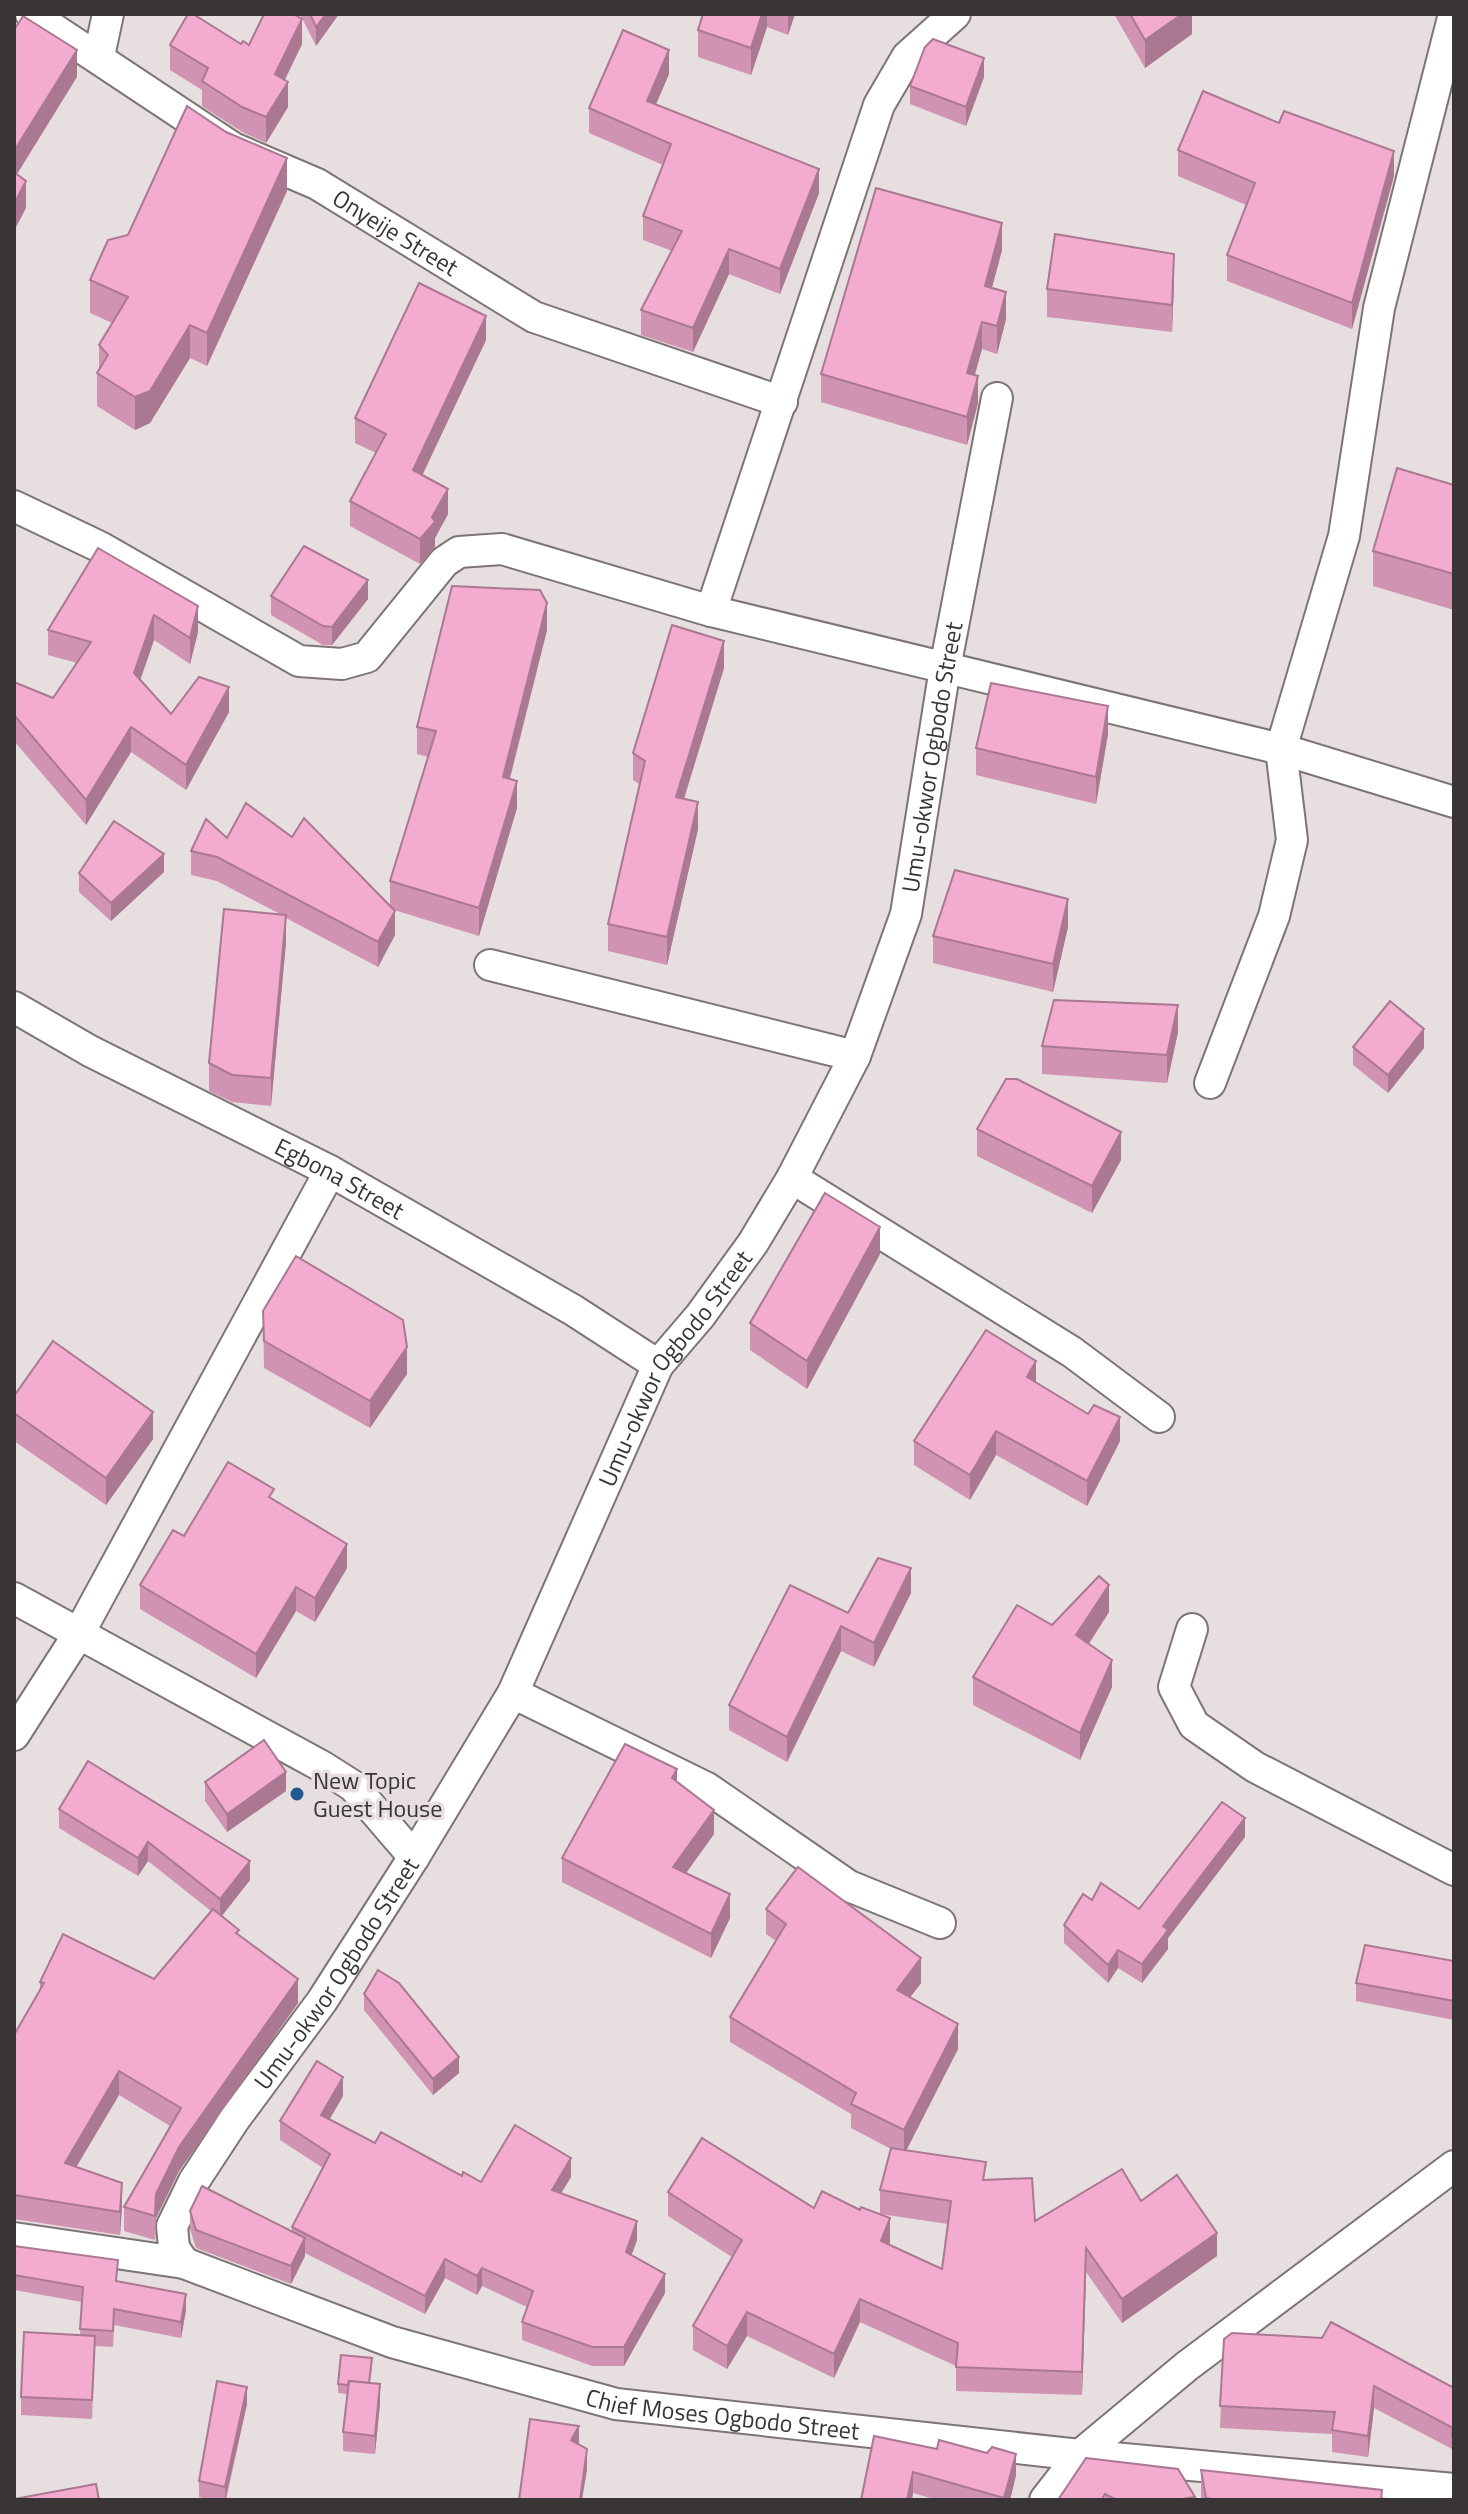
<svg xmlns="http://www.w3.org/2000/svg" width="1468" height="2514" font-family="'Titillium Web',sans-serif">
<rect width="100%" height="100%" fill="#e7dedf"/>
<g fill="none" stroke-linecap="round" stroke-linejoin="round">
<defs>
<g id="minor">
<path id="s1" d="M 31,14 L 233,148 L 317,184 L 534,317 L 782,402"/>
<polyline points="99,56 108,14"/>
<polyline points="14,506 100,547 299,661 342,664 367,657 444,562 459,552 502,549 711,611 1281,749 1454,802"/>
<polyline points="711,611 879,105 907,57 955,14"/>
<polyline points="490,965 855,1056"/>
<path id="s2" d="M 14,1007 L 90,1051 L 330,1171 L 573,1310 L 658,1365"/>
<polyline points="1210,1083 1274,916 1292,840 1281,749 1344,536 1379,308 1454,14"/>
<polyline points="792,1178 1072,1352 1159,1417"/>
<polyline points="14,1598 323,1767 353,1786 414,1857"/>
<polyline points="1192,1629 1174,1687 1194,1725 1255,1767 1454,1870"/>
<polyline points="513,1693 707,1788 849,1886 940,1923"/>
<polyline points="14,1735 78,1635 330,1171"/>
<path id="s3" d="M 14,2238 L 184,2263 L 392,2342 L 616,2404 L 1080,2455 L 1454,2489"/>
<path id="s4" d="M 184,2263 L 174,2248 L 172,2226 L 194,2181 L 234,2120 L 322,2001 L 414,1857 L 513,1693 L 658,1365 L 700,1316 L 753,1243 L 792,1178 L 855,1056 L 906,914 L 945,668 L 997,398"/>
<polyline points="1045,2500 1080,2455 1187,2366 1454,2166"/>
</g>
</defs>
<use href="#minor" stroke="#7d7475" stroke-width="34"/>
<use href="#minor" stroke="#fff" stroke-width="30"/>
</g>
<g fill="#d193b2">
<polygon points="300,14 339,14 316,46"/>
<polygon points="703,14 795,14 788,35 767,27 751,75 698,57 698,30"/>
<polygon points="1114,14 1192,14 1192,34 1145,68"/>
<polygon points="302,44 285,80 288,107 266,143 242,132 202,106 202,90 170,70 170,45"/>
<polygon points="669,74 656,104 819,193 780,294 729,274 693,352 641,335 641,310 672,251 643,240 643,216 663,165 589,133 589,108"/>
<polygon points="984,77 966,126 910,104 910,86"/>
<polygon points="1279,123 1394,176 1352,329 1227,281 1227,255 1246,205 1178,176 1178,150"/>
<polygon points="287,191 207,366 190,358 150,423 135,430 97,406 97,373 99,370 99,345 112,323 90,313 90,280"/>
<polygon points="1002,250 992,288 1006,319 997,354 982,349 975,375 978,403 967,445 821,402 821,374"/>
<polygon points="1174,281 1172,332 1047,317 1047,289"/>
<polygon points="486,340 422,475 448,514 435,538 435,547 420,564 350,526 350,501 376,453 355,443 355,418"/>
<polygon points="1454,485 1454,610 1373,586 1373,551"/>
<polygon points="98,548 198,632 190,664 154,640 140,680 171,714 229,712 186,790 131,752 86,825 14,741 14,682 53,698 77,663 48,655 48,630"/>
<polygon points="271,596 368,599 332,645 323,645 271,615"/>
<polygon points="547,630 510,779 517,808 479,936 394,910 395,935 378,967 286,918 286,942 271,1106 232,1102 209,1091 209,1063 280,914 217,881 191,875 191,851 227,838 292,837 390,906 390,881 428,757 417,754 417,727"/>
<polygon points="724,668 684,799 698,829 667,965 608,951 608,924 639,784 633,780 633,753"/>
<polygon points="1108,734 1096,804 976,775 976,748"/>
<polygon points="164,872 111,921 79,892 79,873"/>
<polygon points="1068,927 1053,992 933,963 933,936"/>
<polygon points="1178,1032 1167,1083 1042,1074 1042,1046"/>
<polygon points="1353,1047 1424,1048 1388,1093 1353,1065"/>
<polygon points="977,1129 1121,1160 1092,1213 977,1156"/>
<polygon points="880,1254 807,1389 750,1350 750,1323"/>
<polygon points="263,1311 407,1374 370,1428 264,1368"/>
<polygon points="1036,1383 1120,1441 1087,1506 996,1455 970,1500 914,1465 914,1441"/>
<polygon points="14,1396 153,1439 106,1505 14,1441"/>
<polygon points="274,1500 347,1568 315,1622 296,1611 256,1678 140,1609 140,1585 184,1536"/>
<polygon points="911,1593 874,1667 841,1651 787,1762 729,1730 729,1705 848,1613"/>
<polygon points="1109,1612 1089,1644 1112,1687 1080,1760 973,1705 973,1677 1052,1625"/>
<polygon points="205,1782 286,1791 227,1832 205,1801"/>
<polygon points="677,1782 714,1834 686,1873 730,1918 711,1958 562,1882 562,1858"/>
<polygon points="59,1809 250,1880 222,1916 298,2003 179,2171 156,2218 155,2240 124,2231 124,2207 170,2126 119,2095 76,2167 122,2207 120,2235 14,2219 14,2035 40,1990 40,1982 154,1979 211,1911 148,1861 138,1876 59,1828"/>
<polygon points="1245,1837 1168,1938 1168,1949 1142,1983 1118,1968 1108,1983 1064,1943 1064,1925 1092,1900 1139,1909"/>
<polygon points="766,1909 921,1983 910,1997 958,2049 906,2150 986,2180 1035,2221 1141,2201 1217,2256 1122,2323 1086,2272 1082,2395 956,2391 956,2366 860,2322 834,2378 747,2336 727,2369 693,2350 693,2326 732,2257 668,2216 668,2192 814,2208 890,2242 889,2245 942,2269 948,2224 880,2214 880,2190 891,2149 851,2128 851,2114 730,2042 730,2017 776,1941 766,1934"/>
<polygon points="1454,1961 1454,2020 1356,2001 1356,1983"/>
<polygon points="364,1994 459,2073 433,2095 364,2010"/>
<polygon points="343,2096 329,2120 375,2143 481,2182 571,2177 561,2193 637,2240 631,2255 665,2293 624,2366 592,2366 522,2340 522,2322 527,2307 482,2286 477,2295 445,2278 425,2314 305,2253 305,2256 291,2284 196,2248 190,2229 190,2211 292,2232 292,2227 323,2168 280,2140 280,2121"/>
<polygon points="14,2246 117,2281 186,2310 181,2338 114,2325 113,2347 95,2346 92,2419 21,2415 21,2397 80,2335 82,2302 14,2290"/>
<polygon points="1224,2339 1452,2387 1454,2385 1454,2458 1452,2457 1452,2449 1374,2408 1368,2457 1332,2452 1332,2434 1220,2428"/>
<polygon points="372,2367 370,2383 380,2403 375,2454 343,2451 343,2432 347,2394 338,2393 338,2384"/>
<polygon points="247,2404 226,2500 210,2500 199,2497 199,2481"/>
<polygon points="874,2436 1016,2475 1010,2500 937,2500 913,2493"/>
<polygon points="1086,2458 1195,2497 1195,2500 1058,2500"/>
<polygon points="1201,2470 1382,2500 1201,2500"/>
</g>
<g fill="#aa7891">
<polygon points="326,14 339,14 316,46 316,27"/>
<polygon points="762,14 767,14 767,27 751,75 751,48"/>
<polygon points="788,14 795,14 788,35"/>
<polygon points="1182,14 1192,14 1192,34 1145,68 1145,40"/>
<polygon points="302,19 302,44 275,99 275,74"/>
<polygon points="77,50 77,77 14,179 14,151"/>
<polygon points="669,50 669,74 647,125 647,101"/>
<polygon points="984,58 984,77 966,126 966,107"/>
<polygon points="288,82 288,107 266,143 266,117"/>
<polygon points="1394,151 1394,176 1352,329 1352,303"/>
<polygon points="287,158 287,191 207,366 207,333"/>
<polygon points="819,169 819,193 780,294 780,269"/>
<polygon points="26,181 26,208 14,231 14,204"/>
<polygon points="1002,223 1002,250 985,313 985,286"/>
<polygon points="729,249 729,274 693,352 693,328"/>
<polygon points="1174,254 1174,281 1172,332 1172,305"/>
<polygon points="1006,292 1006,319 997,354 997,326"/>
<polygon points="486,316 486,340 413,495 413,470"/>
<polygon points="982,322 982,349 967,400 967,373"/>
<polygon points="190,325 190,358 150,423 135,430 135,397"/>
<polygon points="978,376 978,403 967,445 967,417"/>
<polygon points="448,489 448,514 435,538 435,547 420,564 420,539"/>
<polygon points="368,580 368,599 332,645 332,627"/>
<polygon points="547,603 547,630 503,804 503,777"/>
<polygon points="198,606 198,632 190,664 190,638"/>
<polygon points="154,615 154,640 134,698 134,673"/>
<polygon points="724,641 724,668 676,824 676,797"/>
<polygon points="229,687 229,712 186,790 186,765"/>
<polygon points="1108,706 1108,734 1096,804 1096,777"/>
<polygon points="131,727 131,752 86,825 86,800"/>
<polygon points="517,781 517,808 479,936 479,908"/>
<polygon points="698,802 698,829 667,965 667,937"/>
<polygon points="164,854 164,872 111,921 111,903"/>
<polygon points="1068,899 1068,927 1053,992 1053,964"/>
<polygon points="395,911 395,935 378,967 378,942"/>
<polygon points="286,915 286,942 271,1106 271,1078"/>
<polygon points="1178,1005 1178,1032 1167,1083 1167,1055"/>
<polygon points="1424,1029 1424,1048 1388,1093 1388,1075"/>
<polygon points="1121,1132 1121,1160 1092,1213 1092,1186"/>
<polygon points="880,1227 880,1254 807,1389 807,1361"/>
<polygon points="407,1347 407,1374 370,1428 370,1401"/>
<polygon points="1036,1361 1036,1385 1027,1377"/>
<polygon points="153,1412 153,1439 106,1505 106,1478"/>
<polygon points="1120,1417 1120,1441 1087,1506 1087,1481"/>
<polygon points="996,1431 996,1455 970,1500 970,1475"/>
<polygon points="347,1544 347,1568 315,1622 315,1598"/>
<polygon points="911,1568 911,1593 874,1667 874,1643"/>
<polygon points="1109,1585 1109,1612 1076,1663 1076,1635"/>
<polygon points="296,1587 296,1611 256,1678 256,1654"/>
<polygon points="841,1626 841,1651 787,1762 787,1737"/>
<polygon points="1112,1660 1112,1687 1080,1760 1080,1733"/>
<polygon points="677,1769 677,1793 672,1778"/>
<polygon points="286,1772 286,1791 227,1832 227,1814"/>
<polygon points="714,1810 714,1834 673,1891 673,1867"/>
<polygon points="1245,1818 1245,1837 1168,1938 1168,1949 1142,1983 1142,1964 1163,1926"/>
<polygon points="148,1842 148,1861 138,1876 138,1858"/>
<polygon points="250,1861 250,1880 220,1918 220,1899"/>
<polygon points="730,1894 730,1918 711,1958 711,1934"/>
<polygon points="1118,1950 1118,1968 1108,1983 1108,1965"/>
<polygon points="921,1958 921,1983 897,2015 897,1990"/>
<polygon points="298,1979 298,2003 179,2171 156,2218 155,2240 156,2194 179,2147"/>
<polygon points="958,2024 958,2049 904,2155 904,2130"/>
<polygon points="459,2057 459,2073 433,2095 433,2079"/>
<polygon points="119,2071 119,2095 65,2186 65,2163"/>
<polygon points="343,2077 343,2096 321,2134 321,2115"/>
<polygon points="571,2158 571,2177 552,2208 552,2190"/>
<polygon points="122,2183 122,2207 120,2235 120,2212"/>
<polygon points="890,2218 890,2242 881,2265 881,2241"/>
<polygon points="637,2221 637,2240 626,2271 626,2252"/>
<polygon points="1217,2233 1217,2256 1122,2323 1122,2299"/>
<polygon points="305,2238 305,2256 291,2284 291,2266"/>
<polygon points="1086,2248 1086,2272 1082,2395 1082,2372"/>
<polygon points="445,2259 445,2278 425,2314 425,2296"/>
<polygon points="482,2268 482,2286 477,2295 477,2276"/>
<polygon points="665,2274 665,2293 624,2366 624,2347"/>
<polygon points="186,2294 186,2310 181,2338 181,2322"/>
<polygon points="860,2299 860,2322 834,2378 834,2354"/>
<polygon points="747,2312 747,2336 727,2369 727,2346"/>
<polygon points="380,2384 380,2403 375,2454 375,2436"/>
<polygon points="1374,2386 1374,2408 1368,2457 1368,2436"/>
<polygon points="247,2387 247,2404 225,2500 225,2487"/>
<polygon points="579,2426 579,2447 571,2440"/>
<polygon points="587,2449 587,2470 582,2500 580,2500"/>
<polygon points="1016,2454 1016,2475 1010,2500 1004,2500"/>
<polygon points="913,2472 913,2493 912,2500 907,2500"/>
</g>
<g fill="#f3abcf" stroke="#aa7891" stroke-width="2">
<polygon points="188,14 193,14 241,44 243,41 249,45 264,14 293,14 302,19 275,74 288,82 266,117 242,107 202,81 208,68 170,45"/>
<polygon points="310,14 326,14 316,27"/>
<polygon points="703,14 762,14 751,48 698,30"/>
<polygon points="1130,14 1182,14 1145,40"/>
<polygon points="23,16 77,50 14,151 14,30"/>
<polygon points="623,30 669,50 647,101 819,169 780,269 729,249 693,328 641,310 682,231 643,216 671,144 589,108"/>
<polygon points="933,39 984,58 966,107 910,86 925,47"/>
<polygon points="1203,91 1279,123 1284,111 1394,151 1352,303 1227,255 1255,183 1178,150"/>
<polygon points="187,106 226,132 287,158 207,333 190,325 150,391 135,397 97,373 108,355 99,345 128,297 90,280 108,240 128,235"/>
<polygon points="14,172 26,181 14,204"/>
<polygon points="876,188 1002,223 985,286 1006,292 997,326 982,322 967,373 978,376 967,417 821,374"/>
<polygon points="1055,234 1174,254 1172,305 1047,289"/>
<polygon points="419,283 486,316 413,470 448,489 432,517 435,522 420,539 350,501 386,434 355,418"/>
<polygon points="1397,468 1454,485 1454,574 1373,551"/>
<polygon points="304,546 368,580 332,627 323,626 271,596"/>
<polygon points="98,548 198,606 190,638 154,615 134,673 171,714 199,677 229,687 186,765 131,727 86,800 14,715 14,682 53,698 91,642 48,630"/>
<polygon points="452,586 540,590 547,603 503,777 517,781 479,908 390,881 436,731 417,727"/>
<polygon points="672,625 724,641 676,797 698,802 667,937 608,924 645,761 633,753"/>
<polygon points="991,683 1108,706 1096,777 976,748"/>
<polygon points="246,803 292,837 304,818 395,911 378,942 217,857 191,851 206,819 227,838"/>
<polygon points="114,821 164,854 111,903 79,873"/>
<polygon points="955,870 1068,899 1053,964 933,936"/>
<polygon points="224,909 286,915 271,1078 232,1075 209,1063"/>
<polygon points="1054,1000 1178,1005 1167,1055 1042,1046"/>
<polygon points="1390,1001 1424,1029 1388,1075 1353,1047"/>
<polygon points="1006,1079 1017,1079 1121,1132 1092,1186 977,1129"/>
<polygon points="825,1193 880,1227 807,1361 750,1323"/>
<polygon points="296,1256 403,1320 407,1347 370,1401 264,1341 263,1311"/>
<polygon points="986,1330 1036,1361 1027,1377 1088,1414 1094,1405 1120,1417 1087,1481 996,1431 970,1475 914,1441"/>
<polygon points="53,1341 153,1412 106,1478 14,1413 14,1396"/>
<polygon points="228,1462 274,1489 269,1497 347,1544 315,1598 296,1587 256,1654 140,1585 173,1530 184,1536"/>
<polygon points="878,1558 911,1568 874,1643 841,1626 787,1737 729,1705 790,1585 848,1613"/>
<polygon points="1099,1576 1109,1585 1076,1635 1112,1660 1080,1733 973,1677 1017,1605 1052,1625"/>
<polygon points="264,1740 286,1772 227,1814 205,1782"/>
<polygon points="625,1744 677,1769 672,1778 714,1810 673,1867 730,1894 711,1934 562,1858"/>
<polygon points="88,1761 250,1861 220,1899 148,1842 138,1858 59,1809"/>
<polygon points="1222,1802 1245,1818 1163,1926 1168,1930 1142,1964 1118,1950 1108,1965 1064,1925 1083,1894 1092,1900 1101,1883 1139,1909"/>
<polygon points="798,1867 921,1958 897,1990 958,2024 904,2130 851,2104 856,2093 730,2017 786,1924 766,1909"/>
<polygon points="213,1909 239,1930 236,1933 298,1979 179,2147 156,2194 155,2216 124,2207 181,2108 119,2071 65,2163 122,2183 120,2212 14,2195 14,2035 44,1983 40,1982 63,1934 154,1979"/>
<polygon points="1365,1945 1454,1961 1454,2001 1356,1983"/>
<polygon points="378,1970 399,1983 459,2057 433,2079 364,1994"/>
<polygon points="317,2061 343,2077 321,2115 375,2143 381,2132 462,2176 463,2172 481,2182 515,2125 571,2158 552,2190 637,2221 626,2252 665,2274 624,2347 592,2347 522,2322 533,2291 482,2268 477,2276 445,2259 425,2296 292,2227 330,2154 280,2121"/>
<polygon points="702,2138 814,2208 822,2191 860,2210 861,2207 890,2218 881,2241 942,2269 951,2201 880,2190 891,2148 986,2162 983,2180 1032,2178 1035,2221 1122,2169 1141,2201 1177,2175 1217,2233 1122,2299 1086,2248 1082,2372 956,2367 958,2343 860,2299 834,2354 747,2312 727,2346 693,2326 742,2240 668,2192"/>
<polygon points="202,2186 305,2238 291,2266 196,2230 190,2211"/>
<polygon points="14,2246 118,2260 116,2281 186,2294 181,2322 114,2309 113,2331 80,2329 83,2287 14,2275"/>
<polygon points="1331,2322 1452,2387 1454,2385 1454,2436 1452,2436 1453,2428 1374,2386 1368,2436 1332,2430 1335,2412 1220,2406 1224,2339 1232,2333 1322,2338"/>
<polygon points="24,2332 95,2336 92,2400 21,2397"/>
<polygon points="341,2355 372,2358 369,2383 349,2381 348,2385 338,2384"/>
<polygon points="217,2381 247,2387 225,2487 199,2481"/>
<polygon points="349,2381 380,2384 375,2436 343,2432"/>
<polygon points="530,2419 579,2426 571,2440 587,2449 580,2500 582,2500 519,2500"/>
<polygon points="874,2436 937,2449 939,2440 987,2453 992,2447 1016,2454 1004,2498 913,2472 907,2500 861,2500"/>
<polygon points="1086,2458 1178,2469 1195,2497 1176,2500 1117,2500 1105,2494 1101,2500 1058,2500"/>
<polygon points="1201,2470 1382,2490 1381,2500 1217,2500 1206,2498"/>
<polygon points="96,2484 99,2500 14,2500 14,2499"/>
</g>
<circle fill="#215890" stroke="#e7dedf" stroke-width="3" cx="297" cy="1794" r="8"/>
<g text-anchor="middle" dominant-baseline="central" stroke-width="7" stroke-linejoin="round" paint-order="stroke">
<g font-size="24" fill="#393536" stroke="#e7dedf">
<text stroke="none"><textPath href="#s1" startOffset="426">Onyeije Street</textPath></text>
<text stroke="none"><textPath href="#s4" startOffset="1710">Umu-okwor Ogbodo Street</textPath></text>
<text stroke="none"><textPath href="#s2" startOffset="368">Egbona Street</textPath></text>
<text stroke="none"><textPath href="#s4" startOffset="1038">Umu-okwor Ogbodo Street</textPath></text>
<text stroke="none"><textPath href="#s4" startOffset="342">Umu-okwor Ogbodo Street</textPath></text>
<text stroke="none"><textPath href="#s3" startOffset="734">Chief Moses Ogbodo Street</textPath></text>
</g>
<g font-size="24" fill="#393536" stroke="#e7dedf" text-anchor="start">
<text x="313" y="1780">New Topic<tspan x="313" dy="28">Guest House</tspan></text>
</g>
</g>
<rect width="1468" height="2514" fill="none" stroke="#393536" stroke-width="32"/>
</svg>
